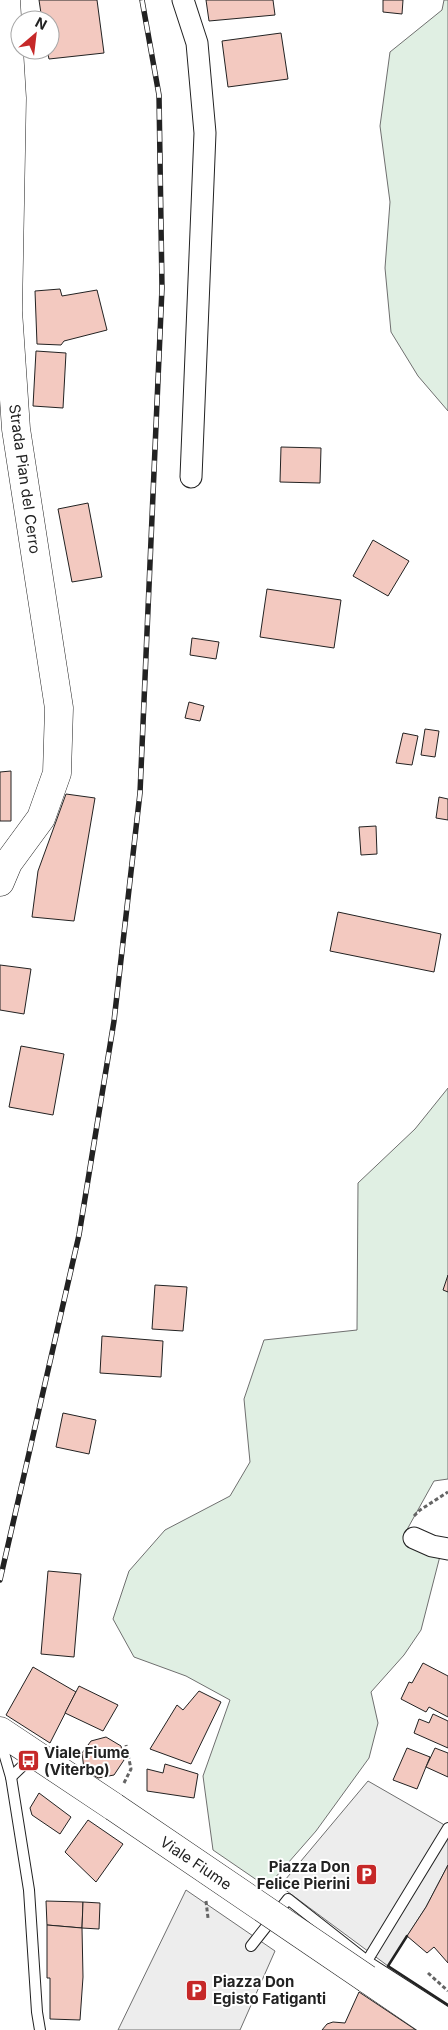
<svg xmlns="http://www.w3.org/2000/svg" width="448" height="2030" font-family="Inter,sans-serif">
<rect width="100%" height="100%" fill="#fff"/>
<g fill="#e0efe3" stroke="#6f6f6f">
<polygon points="444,0 448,0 448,411 418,376 391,332 385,268 390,202 380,126 390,52 442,10"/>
<polygon points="448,1088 448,1479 434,1481 404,1535 440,1556 421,1630 404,1655 371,1692 378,1723 369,1758 316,1831 267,1887 213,1850 203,1776 230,1700 186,1676 134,1657 113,1619 129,1571 165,1530 230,1496 250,1462 244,1399 264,1340 357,1330 358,1183 415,1129"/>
</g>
<g fill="#ededed" stroke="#6f6f6f">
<polygon points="368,1781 448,1827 448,1865 426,1907 388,1966 280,1886"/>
<polygon points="186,1890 275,1951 240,2030 118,2030"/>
</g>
<g fill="#f3c9c0" stroke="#222">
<polygon points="39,0 97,0 104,53 49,59 47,50 50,50 50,20 42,20"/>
<polygon points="206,0 273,0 275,15 209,21"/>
<polygon points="383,0 403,0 402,14 383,12"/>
<polygon points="281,33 288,79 228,87 222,41"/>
<polygon points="60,289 62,296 97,290 107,330 64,341 61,345 37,344 35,291"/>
<polygon points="36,351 66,353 63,408 33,406"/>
<polygon points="281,447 321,448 320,483 280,482"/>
<polygon points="88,503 102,577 72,582 58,509"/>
<polygon points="373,540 409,561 388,596 353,576"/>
<polygon points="267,589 341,600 334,648 260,637"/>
<polygon points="192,638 219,642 216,659 190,655"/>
<polygon points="189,702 204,706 200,721 185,718"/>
<polygon points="425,729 439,731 435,757 421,755"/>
<polygon points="403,733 418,736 412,765 396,763"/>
<polygon points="11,771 11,821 0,821 0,772"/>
<polygon points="66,794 95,798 74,921 32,917 38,871"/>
<polygon points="439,797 448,799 448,820 436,818"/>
<polygon points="376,826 377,854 361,855 359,827"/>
<polygon points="338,912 441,934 434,972 330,951"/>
<polygon points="0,965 31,969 24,1014 0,1010"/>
<polygon points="21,1046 64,1054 53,1115 9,1107"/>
<polygon points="448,1275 448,1292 443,1290"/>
<polygon points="155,1285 187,1287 183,1331 152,1329"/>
<polygon points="102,1336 163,1341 161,1377 100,1373"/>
<polygon points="63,1413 96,1420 89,1454 56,1447"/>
<polygon points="48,1571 81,1574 74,1657 41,1654"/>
<polygon points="423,1663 448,1676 448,1717 429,1707 426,1712 401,1699 409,1682 412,1683"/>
<polygon points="33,1667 76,1692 50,1743 6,1715"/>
<polygon points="79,1686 118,1705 103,1731 65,1713"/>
<polygon points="199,1691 221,1702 191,1764 150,1749 177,1705 183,1710"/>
<polygon points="433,1714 448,1721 448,1748 414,1733 419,1719 429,1723"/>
<polygon points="106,1737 121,1746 124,1760 114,1775 98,1778 84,1769 82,1753 91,1741"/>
<polygon points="407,1748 430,1757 417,1789 393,1780"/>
<polygon points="435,1748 448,1753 448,1777 426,1767"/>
<polygon points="165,1764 198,1774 194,1798 147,1791 147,1769 163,1773"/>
<polygon points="39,1793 71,1817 60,1834 32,1815 30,1808"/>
<polygon points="88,1820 123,1844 96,1882 65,1852"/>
<polygon points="448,1865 448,1963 434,1947 427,1953 407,1936 426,1907"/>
<polygon points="46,1901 83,1902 82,1928 47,1925"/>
<polygon points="83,1902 100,1903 99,1929 82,1928"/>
<polygon points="47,1925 82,1928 83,1977 80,2020 50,2019 50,1978 47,1978"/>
<polygon points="359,1992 416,2030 322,2030 327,2024 333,2022 345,2023"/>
</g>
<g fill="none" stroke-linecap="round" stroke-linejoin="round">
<defs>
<g id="lane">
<polyline points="7,1739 4,1753 11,1777 29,1890 37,2012 40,2030"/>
<polyline points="11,1777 34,1755"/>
<polyline points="251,1946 288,1899 367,1961 448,1828"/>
<polyline points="367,1961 448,2013"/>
</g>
<g id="street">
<polyline points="183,0 197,43 205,133 191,477"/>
<polyline points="414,1538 432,1546 448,1549"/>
</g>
<g id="secondary">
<polyline points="0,882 8,863 41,818 57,773 59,708 16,429 8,311 12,98 6,0"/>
<polyline points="0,1731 114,1807"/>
<polyline points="367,1979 442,2030"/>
</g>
</defs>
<use href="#lane" stroke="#222" stroke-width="12"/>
<use href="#street" stroke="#222" stroke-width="23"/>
<use href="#secondary" stroke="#222" stroke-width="29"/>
<g stroke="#646464" stroke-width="3" stroke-dasharray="4 2.5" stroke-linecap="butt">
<polyline points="414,1516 420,1510 448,1492"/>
<polyline points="124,1783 131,1769 126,1745"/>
<polyline points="206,1901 208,1918"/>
<polyline points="428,1973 448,1991"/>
</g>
<use href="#lane" stroke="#fff" stroke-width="10"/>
<use href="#street" stroke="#fff" stroke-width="21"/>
<use href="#secondary" stroke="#fff" stroke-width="28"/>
<defs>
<polyline id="rail" points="0,1580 79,1235 114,1021 140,793 162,288 159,95 142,0"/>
</defs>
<use href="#rail" stroke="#222" stroke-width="5.5"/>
<use href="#rail" stroke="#fff" stroke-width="4" stroke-dasharray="11" stroke-linecap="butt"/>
<defs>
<polyline id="secondary-bridge" points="114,1807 367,1979"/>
</defs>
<use href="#secondary-bridge" stroke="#222" stroke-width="29" stroke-linecap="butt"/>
<use href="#secondary-bridge" stroke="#fff" stroke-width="28"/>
<polyline stroke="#222" stroke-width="2.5" points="407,1936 388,1966 448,2005"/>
</g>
<defs>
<symbol id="bus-square" viewBox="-11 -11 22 22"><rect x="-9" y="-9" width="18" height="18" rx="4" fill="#c62828" stroke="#fff"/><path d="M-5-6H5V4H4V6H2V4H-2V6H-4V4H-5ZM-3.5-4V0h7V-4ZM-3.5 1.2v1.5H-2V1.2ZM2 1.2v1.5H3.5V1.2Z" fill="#fff"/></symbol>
<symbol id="parking-square" viewBox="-11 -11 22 22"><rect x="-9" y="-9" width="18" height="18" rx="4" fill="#c62828" stroke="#fff"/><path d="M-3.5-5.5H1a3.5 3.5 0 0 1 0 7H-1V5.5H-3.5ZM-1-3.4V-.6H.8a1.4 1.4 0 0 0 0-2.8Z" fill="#fff"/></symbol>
</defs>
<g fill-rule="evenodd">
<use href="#bus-square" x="16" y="1748" width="25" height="25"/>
<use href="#parking-square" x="354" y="1862" width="25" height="25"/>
<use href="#parking-square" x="184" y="1978" width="25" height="25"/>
</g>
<g text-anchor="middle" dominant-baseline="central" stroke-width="4" stroke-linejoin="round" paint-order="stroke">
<g font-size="15" fill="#222" stroke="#fff">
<text transform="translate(25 479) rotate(82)">Strada Pian del Cerro</text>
<text transform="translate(196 1863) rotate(34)">Viale Fiume</text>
</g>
<g font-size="15" font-weight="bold" fill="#222" stroke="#fff" text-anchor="start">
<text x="44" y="1752">Viale Fiume<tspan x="44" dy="17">(Viterbo)</tspan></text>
<text x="350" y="1866" text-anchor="end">Piazza Don<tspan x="350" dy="17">Felice Pierini</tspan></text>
<text x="213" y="1981">Piazza Don<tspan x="213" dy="17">Egisto Fatiganti</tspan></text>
</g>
</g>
<g transform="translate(35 35) rotate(28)"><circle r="24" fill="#ffffff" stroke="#a7a7a7"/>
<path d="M0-4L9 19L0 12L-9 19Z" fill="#c62828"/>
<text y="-8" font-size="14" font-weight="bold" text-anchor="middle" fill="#222222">N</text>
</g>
</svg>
